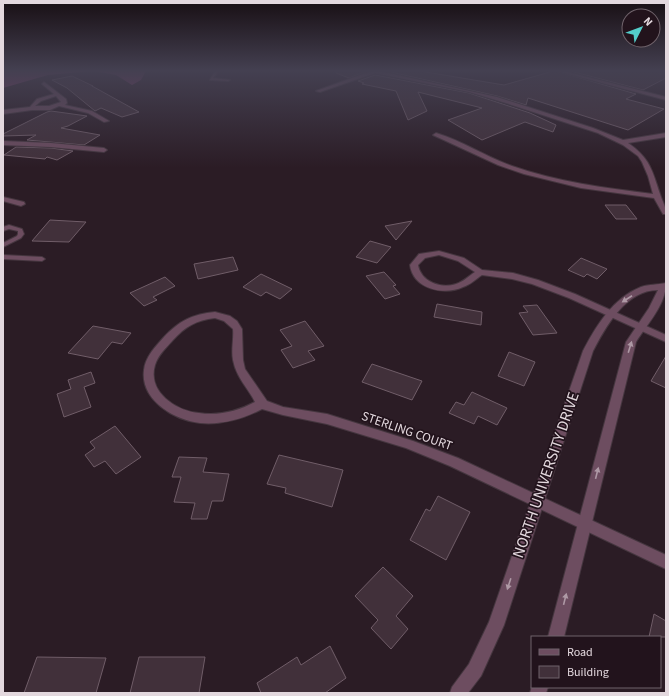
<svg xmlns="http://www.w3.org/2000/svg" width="669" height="696" font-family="'Source Sans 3',sans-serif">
<rect width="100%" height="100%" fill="#2b1c25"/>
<polygon fill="#843a6a" points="3,71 146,71 141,80 132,85 116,75 93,71 48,75 3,88"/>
<g fill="#41303a" stroke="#705d68">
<polygon points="336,71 367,71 349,78 336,73"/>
<polygon points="386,71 420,71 504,85 550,72 550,71 556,71 636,94 626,99 664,109 628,130 528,98 526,105 497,96"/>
<polygon points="570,71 666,71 666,78 643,90"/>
<polygon points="375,75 469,93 530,113 556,125 553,132 525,122 482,140 448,120 482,108 418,92 427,111 408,120 396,91 362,84 364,83 358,81"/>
<polygon points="72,76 93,86 92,86 139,112 122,117 101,108 95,111 67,88 52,80"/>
<polygon points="51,111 87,116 68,126 61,128 100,135 84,145 27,140 36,135 3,136 3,134 47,112"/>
<polygon points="16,147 51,148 73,151 57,160 47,157 45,159 4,155"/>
<polygon points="605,205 626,205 637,219 616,219"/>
<polygon points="50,220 86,222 69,242 32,241"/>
<polygon points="412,221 396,240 385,226"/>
<polygon points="370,241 391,247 377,263 356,257"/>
<polygon points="233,257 238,270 198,279 194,264"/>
<polygon points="581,258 607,269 597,279 587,274 584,277 568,270"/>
<polygon points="384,272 396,285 393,286 400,294 385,299 366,276"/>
<polygon points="261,274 292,289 280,299 266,292 261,296 243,287"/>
<polygon points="165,277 175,286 153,297 157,300 144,306 130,293"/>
<polygon points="437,304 482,312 481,325 434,317"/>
<polygon points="537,305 557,333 533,335 519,313 528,312 523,306"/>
<polygon points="305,321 324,346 308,351 315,360 293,368 281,350 292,346 280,330"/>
<polygon points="93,326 131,333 122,344 112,342 98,359 68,353"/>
<polygon points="509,352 535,362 524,386 498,376"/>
<polygon points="666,356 666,388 651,381"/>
<polygon points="372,364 422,381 412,400 362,382"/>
<polygon points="91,372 95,383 84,387 91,407 64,417 57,394 71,389 68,380"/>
<polygon points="472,392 507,408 497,425 478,416 474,424 449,413 456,402 464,405"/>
<polygon points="115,426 141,457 116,474 105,461 94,467 85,455 95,448 90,442"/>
<polygon points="279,455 343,470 332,507 285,493 286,488 267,484"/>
<polygon points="179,457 207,458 203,472 229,474 223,501 212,501 207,519 191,519 195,503 174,502 181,477 172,477"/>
<polygon points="438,496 470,512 446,560 410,540 426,509 430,511"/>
<polygon points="383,567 413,596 396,616 408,629 391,649 371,628 378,620 355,596"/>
<polygon points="654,614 666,621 666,637 649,637"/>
<polygon points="330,646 346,678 325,693 261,693 257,683 297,657 301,665"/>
<polygon points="37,657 106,658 96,693 24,693"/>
<polygon points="139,657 205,657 199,693 130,693"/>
</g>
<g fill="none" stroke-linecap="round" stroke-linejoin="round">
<defs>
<g id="service">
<polygon points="215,71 219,71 213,78 230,80 228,81 210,80"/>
<polygon points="9,225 22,229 24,234 21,238 3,247 3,243 17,236 18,234 18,231 9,229 3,231 3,227"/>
<polygon points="3,255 42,257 45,259 42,261 3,259"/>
</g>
<g id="minor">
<path d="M 371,71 L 379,71 L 497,97 L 593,128 L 623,140 L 666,133 L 666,137 L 628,143 C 650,158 652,170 660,194 C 662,201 666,206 666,214 L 663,214 L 654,198 L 581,188 L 524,174 L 498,165 L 433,135 L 436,133 C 463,141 486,157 512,166 C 557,182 605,188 653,194 L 648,176 L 642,162 L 638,156 L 623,145 L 598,133 L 506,103 L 469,92 L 375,73 L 320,92 L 316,91 Z"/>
<polygon points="557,71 564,71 666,97 666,100"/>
<path d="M 44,82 L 66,99 L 67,103 L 65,105 L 92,111 L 109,121 L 104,122 L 88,113 L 59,106 L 50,110 L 32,110 L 3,114 L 3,110 L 30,107 L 37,99 L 54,94 L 42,84 ZM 56,96 L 61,102 L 49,106 L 35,106 L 41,101 Z"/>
<polygon points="3,141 51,143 104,148 107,150 104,152 51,147 3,145"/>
<polygon points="3,197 24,202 25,204 21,206 3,201"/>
<path d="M 439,251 L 464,258 L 482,270 L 513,273 L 538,280 L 575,294 L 666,335 L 666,342 L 569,298 L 532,284 L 512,279 L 482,275 C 476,279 470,285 463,287 C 444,296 413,289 410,265 L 419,254 ZM 439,255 L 458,261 L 475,272 C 469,276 463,282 456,284 C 441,289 421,282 418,265 L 425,258 Z"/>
<path d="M 215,312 L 230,316 L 237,321 L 242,329 L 243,360 L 245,369 L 267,401 L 283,407 L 327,414 L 413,441 L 458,458 L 666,555 L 666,569 L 450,466 L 406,448 L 327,424 L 283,415 L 262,409 C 243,419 222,425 200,423 C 174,420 140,400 144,370 C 145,357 156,346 164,337 C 179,321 193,314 215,312 ZM 215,318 L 224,321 L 233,329 C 234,339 231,350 233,360 C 236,377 248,388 255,402 C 238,411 219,416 199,413 C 176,411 147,392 155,365 C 158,355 166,348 173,340 C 185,327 196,320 215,318 Z"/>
</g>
<g id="tertiary">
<path d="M 666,283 C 666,305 647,324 636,342 L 564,637 L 548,637 L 626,342 L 649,308 L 658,290 C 626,290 606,326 593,351 L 504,625 L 481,676 L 468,693 L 450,693 L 452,687 L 469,664 L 489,622 L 583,351 C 596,326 613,298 641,287 C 649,284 658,285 666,283 Z"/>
<polygon points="532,686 532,687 548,687 546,693 530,693"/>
</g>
</defs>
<use href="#service" stroke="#45363f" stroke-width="2"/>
<use href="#minor" stroke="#45363f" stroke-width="2"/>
<use href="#tertiary" stroke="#45363f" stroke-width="2"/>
<use href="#service" fill="#6d4d60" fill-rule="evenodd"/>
<use href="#minor" fill="#6d4d60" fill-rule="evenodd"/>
<use href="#tertiary" fill="#6d4d60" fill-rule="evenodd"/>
</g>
<defs><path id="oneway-solid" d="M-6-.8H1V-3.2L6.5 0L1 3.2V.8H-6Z"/></defs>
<g fill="#ae99a5">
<use href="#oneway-solid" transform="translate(627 299) rotate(147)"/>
<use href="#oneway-solid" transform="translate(630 347) rotate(-73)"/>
<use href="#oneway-solid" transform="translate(597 473) rotate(-76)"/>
<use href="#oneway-solid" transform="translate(509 584) rotate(108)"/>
<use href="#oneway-solid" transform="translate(565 599) rotate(-76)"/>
</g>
<linearGradient id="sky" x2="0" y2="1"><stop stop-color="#180f14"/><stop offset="0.42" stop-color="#444051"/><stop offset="1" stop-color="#444051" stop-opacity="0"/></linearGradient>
<rect width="669" height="168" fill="url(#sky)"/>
<g text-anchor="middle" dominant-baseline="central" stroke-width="3.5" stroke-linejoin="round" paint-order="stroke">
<g font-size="13" fill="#e3d8de" stroke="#22131c">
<text transform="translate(407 431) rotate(19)">STERLING COURT</text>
</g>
<g font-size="16" fill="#e3d8de" stroke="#22131c">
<text transform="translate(546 475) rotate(-71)">NORTH UNIVERSITY DRIVE</text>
</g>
</g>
<rect width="669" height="696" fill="none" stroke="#e3d8de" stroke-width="8"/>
<rect x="531" y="636" width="130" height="52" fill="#22131c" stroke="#6f626a"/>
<rect x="539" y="649" width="20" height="6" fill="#6d4d60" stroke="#6f626a"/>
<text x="567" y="656" font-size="12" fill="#e3d8de">Road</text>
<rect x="539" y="666" width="20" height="12" fill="#41303a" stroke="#6f626a"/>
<text x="567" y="676" font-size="12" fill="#e3d8de">Building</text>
<g transform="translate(641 28) rotate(48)"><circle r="19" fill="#22131c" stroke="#6f626a"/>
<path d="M0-3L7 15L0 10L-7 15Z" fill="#53cdca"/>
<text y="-6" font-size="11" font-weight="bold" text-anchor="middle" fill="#e3d8de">N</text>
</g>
</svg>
